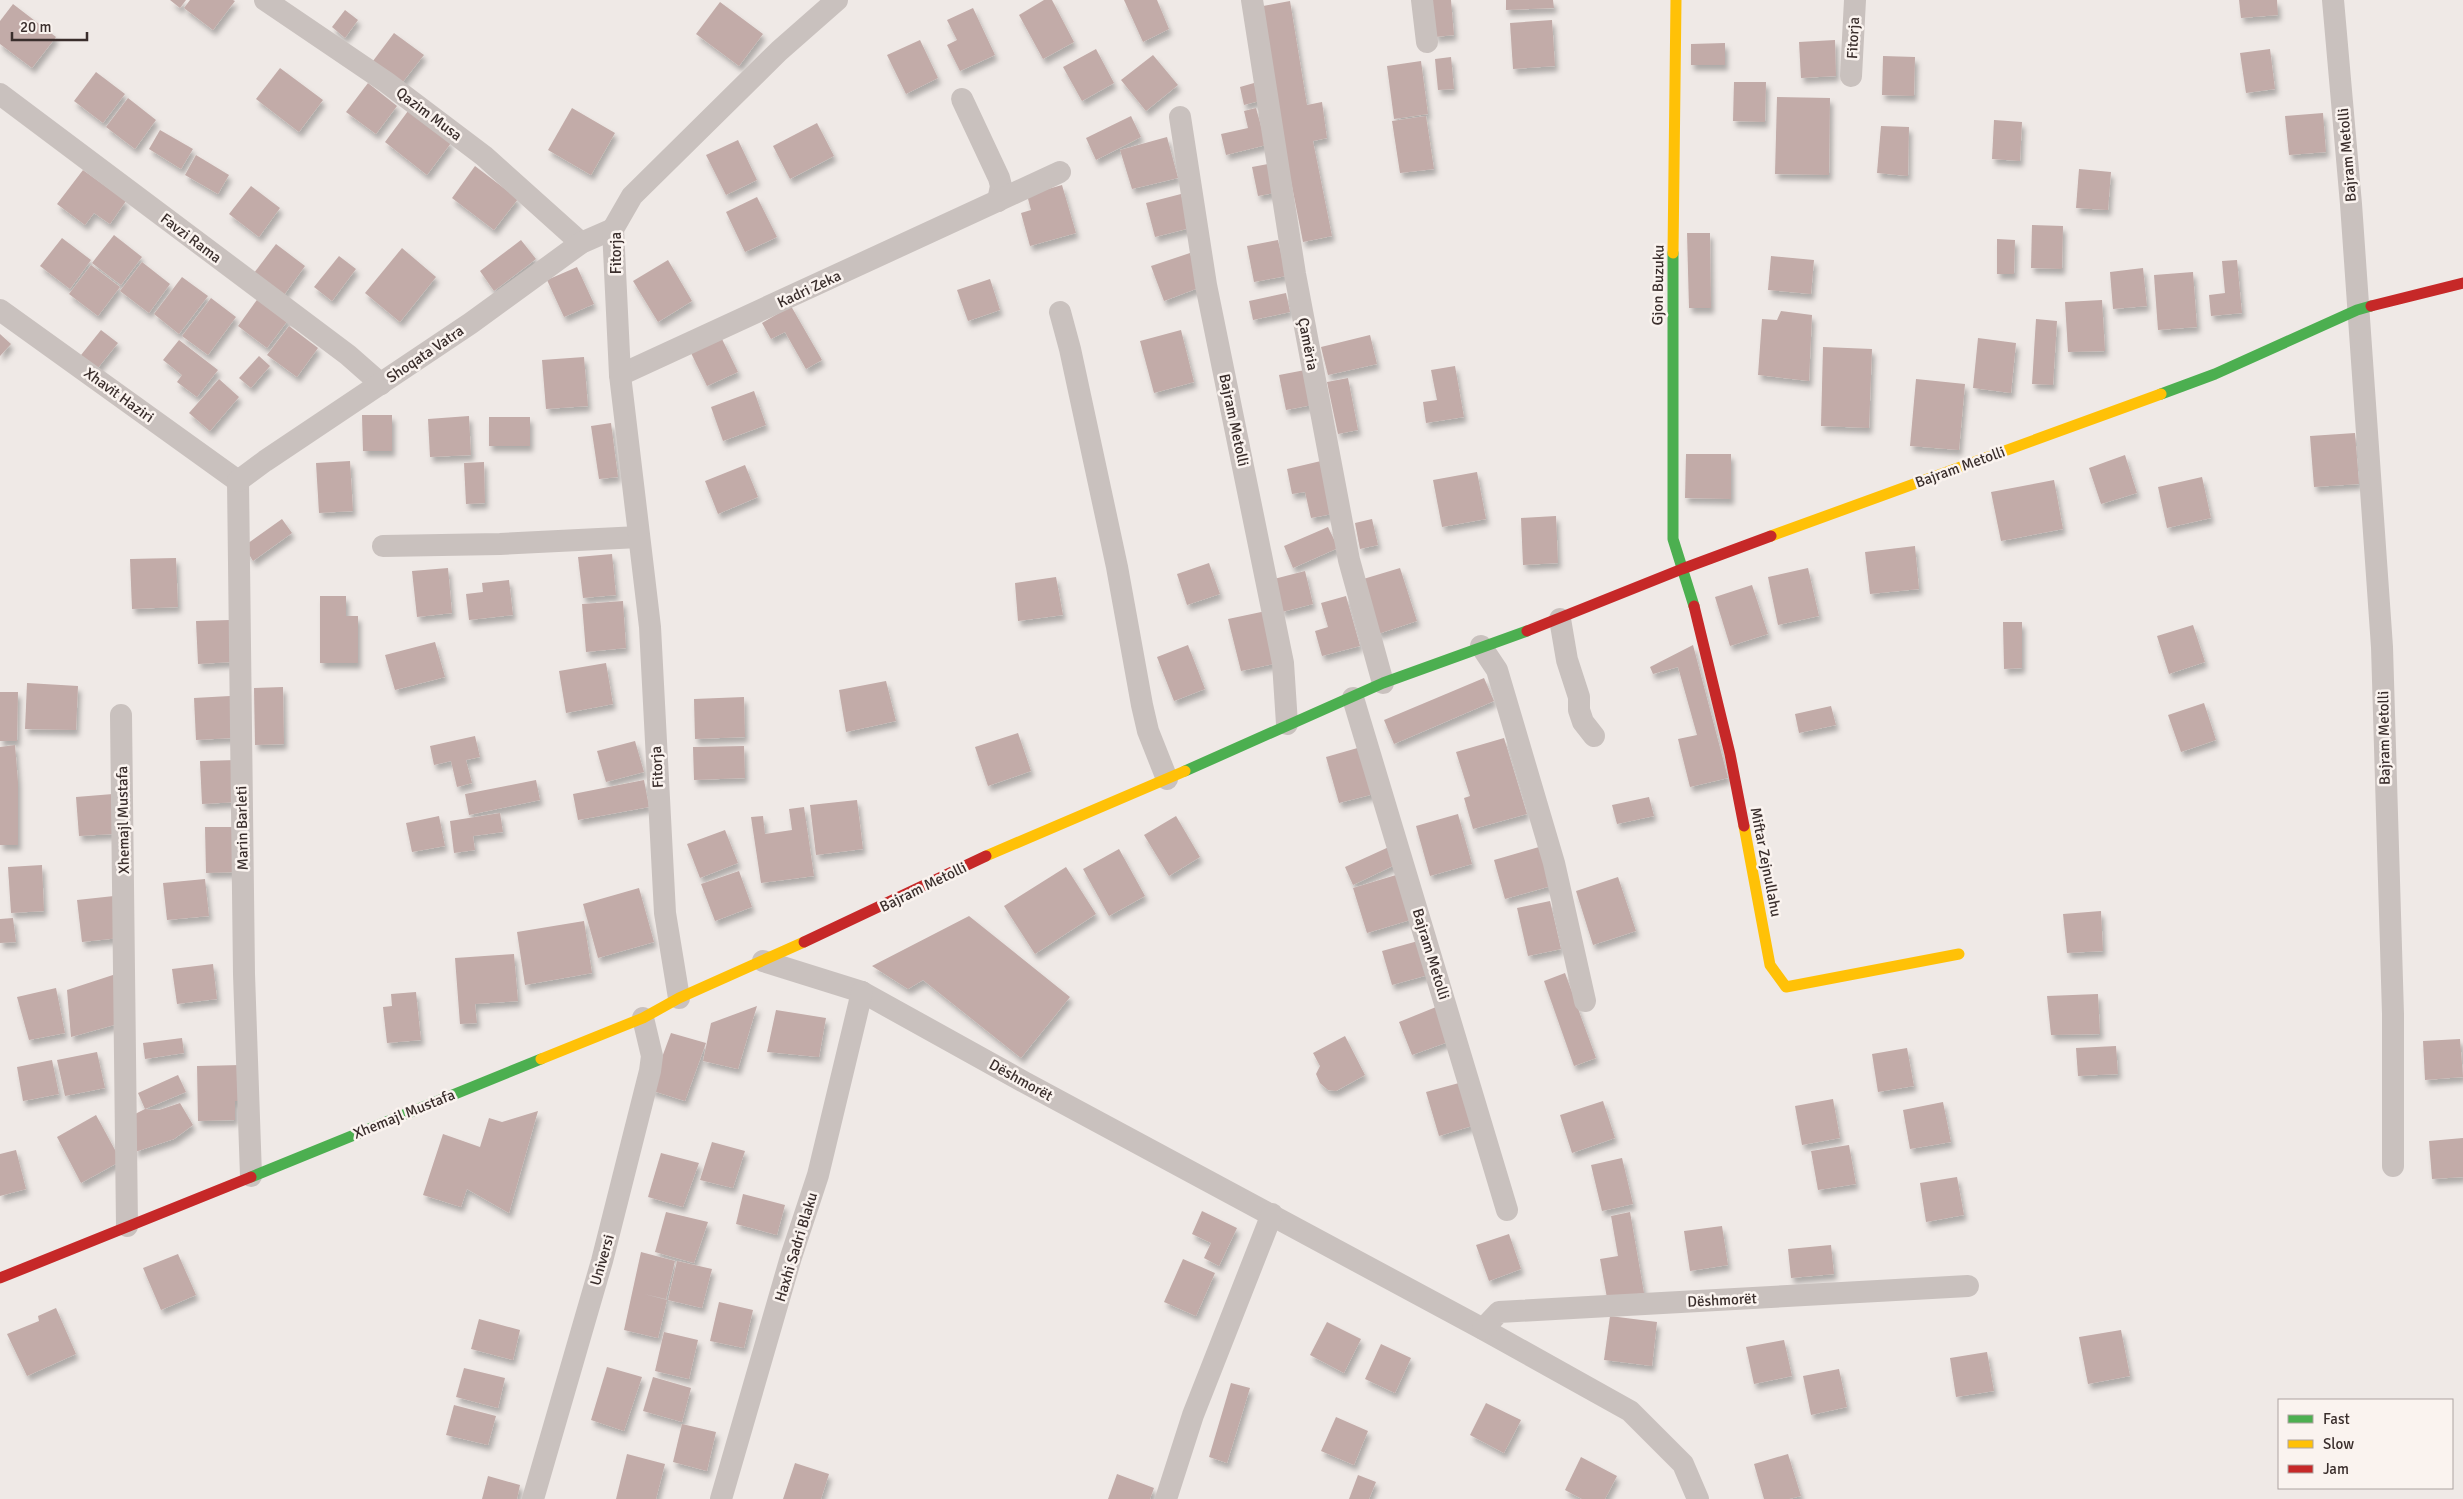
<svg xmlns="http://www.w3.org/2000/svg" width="2463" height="1499" font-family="Signika,sans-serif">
<defs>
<filter id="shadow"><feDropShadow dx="3" dy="5.5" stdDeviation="2.5" flood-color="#0004"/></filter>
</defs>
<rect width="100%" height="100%" fill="#efe9e6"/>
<g fill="#c2aba8" filter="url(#shadow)">
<polygon points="170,0 186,0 180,8"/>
<polygon points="190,0 233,0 235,1 213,30 184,8"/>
<polygon points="1044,0 1052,0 1074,42 1043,59 1019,15"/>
<polygon points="1124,0 1157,0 1169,29 1143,42"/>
<polygon points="1432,0 1451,0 1454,35 1435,37"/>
<polygon points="1506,0 1553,0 1554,8 1506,10"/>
<polygon points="2239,0 2277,0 2278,15 2241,18"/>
<polygon points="1290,1 1307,105 1322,102 1327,138 1313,141 1332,236 1303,242 1284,146 1263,6"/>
<polygon points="720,2 763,34 739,66 696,34"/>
<polygon points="13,4 56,37 32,68 0,44 0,21"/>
<polygon points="973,8 995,55 960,71 947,45 957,40 947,20"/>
<polygon points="345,10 358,20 345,38 332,27"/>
<polygon points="1552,20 1555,66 1513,69 1510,23"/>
<polygon points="394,33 424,55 402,83 373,61"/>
<polygon points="920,40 938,78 906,94 887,55"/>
<polygon points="1835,40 1836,76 1801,78 1799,42"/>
<polygon points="1725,43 1725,65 1691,65 1691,44"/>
<polygon points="1096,49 1114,83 1082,101 1063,67"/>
<polygon points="2270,49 2275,89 2246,93 2240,53"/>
<polygon points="1153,55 1178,85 1146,111 1121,80"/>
<polygon points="1883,56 1915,57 1914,96 1882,95"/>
<polygon points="1451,57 1454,89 1438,90 1435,59"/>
<polygon points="1421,61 1428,114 1394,119 1387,66"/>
<polygon points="280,68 323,100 299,132 256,99"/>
<polygon points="96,72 125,94 103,123 74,101"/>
<polygon points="1734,82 1766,82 1765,122 1733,121"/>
<polygon points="368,83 397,106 376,134 346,112"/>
<polygon points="1254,83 1259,101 1244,105 1240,87"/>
<polygon points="1777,97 1830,98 1829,175 1775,174"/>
<polygon points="128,98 156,120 135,149 106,127"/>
<polygon points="572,108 615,133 591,175 548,150"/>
<polygon points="1256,108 1266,145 1226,155 1221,134 1248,128 1244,111"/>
<polygon points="408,111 451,143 427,175 385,142"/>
<polygon points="2323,113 2326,152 2289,155 2285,116"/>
<polygon points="1131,116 1141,137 1096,160 1086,138"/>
<polygon points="1426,116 1434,169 1400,173 1392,121"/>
<polygon points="1994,120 2022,122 2020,161 1992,159"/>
<polygon points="817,123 834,156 790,179 773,146"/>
<polygon points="1881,126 1909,127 1908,176 1877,173"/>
<polygon points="160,130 193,149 181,169 149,149"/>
<polygon points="1167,137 1178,178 1132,189 1120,150"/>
<polygon points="738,140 757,180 726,195 706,155"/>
<polygon points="196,155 229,175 218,194 185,175"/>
<polygon points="1268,164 1274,193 1258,196 1252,167"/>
<polygon points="475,166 518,199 494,230 452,198"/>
<polygon points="2079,169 2111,172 2108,210 2076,208"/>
<polygon points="83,170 126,201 110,224 94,213 85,225 57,204"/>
<polygon points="1062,185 1076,233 1030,246 1021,213 1031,210 1027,195"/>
<polygon points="251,186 280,208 259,237 229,214"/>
<polygon points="1181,194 1190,228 1155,237 1146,203"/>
<polygon points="757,197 777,237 745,252 726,212"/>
<polygon points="2032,225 2063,226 2062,269 2031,268"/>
<polygon points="1687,233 1710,233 1711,308 1689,308"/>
<polygon points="114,235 142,257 121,285 92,263"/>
<polygon points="62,238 91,260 70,289 40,266"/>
<polygon points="1997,239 2015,240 2014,274 1997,274"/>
<polygon points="521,240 536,259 494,291 480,271"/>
<polygon points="1278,240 1286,276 1254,282 1247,246"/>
<polygon points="276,244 305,266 284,295 254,273"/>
<polygon points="402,248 436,277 400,322 365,293"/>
<polygon points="1190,253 1201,287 1164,301 1151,266"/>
<polygon points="339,256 356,269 332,301 314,287"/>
<polygon points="1771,256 1814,260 1811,294 1768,290"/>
<polygon points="668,260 692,301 658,322 633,281"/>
<polygon points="2237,260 2242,313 2211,316 2209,295 2225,293 2222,261"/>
<polygon points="142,262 170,284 149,313 120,291"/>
<polygon points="91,265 120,287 98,316 69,294"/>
<polygon points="577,267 594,304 564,317 547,280"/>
<polygon points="2143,268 2147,306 2113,309 2110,272"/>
<polygon points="2193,272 2197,327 2158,330 2154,275"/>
<polygon points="182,277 208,296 179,334 154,314"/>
<polygon points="990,279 1000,310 968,321 957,290"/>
<polygon points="1286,293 1290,312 1253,320 1249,301"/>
<polygon points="259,297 289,319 267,348 238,326"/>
<polygon points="211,298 236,317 208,355 182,336"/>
<polygon points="2102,300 2105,351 2068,352 2065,302"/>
<polygon points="791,306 822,360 806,369 785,332 771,339 762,323"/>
<polygon points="1781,311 1812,315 1809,381 1758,375 1762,319 1777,320"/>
<polygon points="2036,319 2057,321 2053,385 2032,384"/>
<polygon points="289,326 318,348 297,377 267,355"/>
<polygon points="101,330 118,343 97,369 81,355"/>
<polygon points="1181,330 1194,382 1154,393 1140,341"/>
<polygon points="0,334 11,344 0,356"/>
<polygon points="1370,335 1377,364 1328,375 1321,347"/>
<polygon points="1978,338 2016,343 2011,393 1973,388"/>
<polygon points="722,339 738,372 707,386 691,353"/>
<polygon points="179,340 218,370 197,397 177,382 182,375 163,360"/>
<polygon points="1823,347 1872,349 1869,428 1821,426"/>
<polygon points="259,356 270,366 251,388 239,378"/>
<polygon points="584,357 588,406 546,409 542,360"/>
<polygon points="1455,366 1464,417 1426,423 1423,402 1437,400 1431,370"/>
<polygon points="1305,370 1312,405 1286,410 1279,375"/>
<polygon points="1348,378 1358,430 1338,434 1327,382"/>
<polygon points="219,379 239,397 210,431 189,413"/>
<polygon points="1916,379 1965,384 1959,450 1910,446"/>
<polygon points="754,391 766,425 723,441 711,407"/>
<polygon points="362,415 392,415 392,451 363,451"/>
<polygon points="469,416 471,455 430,457 428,419"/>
<rect x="489" y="417" width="41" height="29"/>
<polygon points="611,423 618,477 599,479 591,426"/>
<polygon points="2355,433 2359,484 2314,487 2310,436"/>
<polygon points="1686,454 1731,454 1731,499 1685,498"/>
<polygon points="2125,455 2137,493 2101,504 2089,468"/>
<polygon points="350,461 353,511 319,513 316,463"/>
<polygon points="1321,461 1332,514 1311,518 1305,492 1292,494 1287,469"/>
<polygon points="484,462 485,503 466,504 464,463"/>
<polygon points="745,465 758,497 718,514 705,481"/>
<polygon points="1477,472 1486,519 1442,527 1433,480"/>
<polygon points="2202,477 2211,518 2167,528 2158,487"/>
<polygon points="2054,480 2063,529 2001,541 1991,492"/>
<polygon points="1556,516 1558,563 1523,565 1521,518"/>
<polygon points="282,519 292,533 253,561 244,546"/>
<polygon points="1372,519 1378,545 1360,549 1355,523"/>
<polygon points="1328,527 1338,548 1293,568 1284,546"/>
<polygon points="1915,546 1919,589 1870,594 1865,552"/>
<polygon points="612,554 616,595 583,598 578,557"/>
<polygon points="176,558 178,607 132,609 130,559"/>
<polygon points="1209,563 1220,594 1187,605 1177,574"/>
<polygon points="448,568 452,613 417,617 412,571"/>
<polygon points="1400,568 1417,621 1378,634 1360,580"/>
<polygon points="1808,568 1819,616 1778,625 1768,577"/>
<polygon points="1305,571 1313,604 1282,612 1274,579"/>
<polygon points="1056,577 1063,615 1018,621 1015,583"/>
<polygon points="509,580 513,615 469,620 466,594 483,592 482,583"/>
<polygon points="1752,585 1768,634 1730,646 1715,597"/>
<polygon points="320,596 346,596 346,616 358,616 358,663 320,663"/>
<polygon points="1346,596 1360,646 1322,656 1315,631 1328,627 1321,603"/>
<polygon points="623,601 626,648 586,652 582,604"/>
<polygon points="1266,611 1278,663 1241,671 1228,619"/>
<polygon points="230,620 232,662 198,664 196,621"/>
<polygon points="2003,622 2022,622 2022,668 2004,669"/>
<polygon points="2193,625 2205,662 2169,674 2157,636"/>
<polygon points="435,642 445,677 395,690 385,655"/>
<polygon points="1188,645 1205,689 1174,701 1157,657"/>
<polygon points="1693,645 1728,778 1690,787 1678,739 1697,735 1678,667 1653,674 1650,667"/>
<polygon points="606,663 613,704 566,713 559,671"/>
<polygon points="1484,678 1494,701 1394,744 1384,720"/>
<polygon points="886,681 896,721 846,732 839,690"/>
<polygon points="27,683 78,686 76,730 25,729"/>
<polygon points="283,687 284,744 255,745 254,688"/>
<polygon points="0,692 18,692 17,741 0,741"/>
<polygon points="230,696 232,738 196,740 194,698"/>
<polygon points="744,697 745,737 695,739 694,699"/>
<polygon points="2204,703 2216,740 2181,752 2168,715"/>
<polygon points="1831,706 1836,725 1799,733 1795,714"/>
<polygon points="1018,733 1031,771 988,786 975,747"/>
<polygon points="475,736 480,757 466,760 472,783 457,787 451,761 434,765 430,746"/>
<polygon points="1504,738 1527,814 1473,829 1464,798 1470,796 1456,752"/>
<polygon points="635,741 644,772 606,782 597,751"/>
<polygon points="15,745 18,782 18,845 0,845 0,747"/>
<polygon points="744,746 745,778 694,780 693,747"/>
<polygon points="1361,747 1374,794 1339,803 1326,757"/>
<polygon points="237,760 238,802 202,804 200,761"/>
<polygon points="536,780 540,800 469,815 465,794"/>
<polygon points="644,780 649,807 578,820 573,794"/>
<polygon points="113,794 113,834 79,836 76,797"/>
<polygon points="1649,797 1654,816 1617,824 1612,805"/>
<polygon points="857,800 863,849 816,855 810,805"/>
<polygon points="804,807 814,876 761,883 751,817 763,816 765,834 792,830 789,809"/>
<polygon points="500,813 503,832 473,836 475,850 454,853 450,821"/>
<polygon points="1458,814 1472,864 1430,876 1416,826"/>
<polygon points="439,816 445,846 412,852 406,823"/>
<polygon points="1176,816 1200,857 1169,876 1144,835"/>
<polygon points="205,827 238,827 239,872 206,873"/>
<polygon points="725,830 738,863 700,878 687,844"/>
<polygon points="1391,846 1399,863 1353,885 1345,867"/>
<polygon points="1539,847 1551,886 1505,899 1494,860"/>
<polygon points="1119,849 1145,896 1109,916 1083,869"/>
<polygon points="42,865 44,911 11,913 8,867"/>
<polygon points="1066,867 1096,914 1035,954 1004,906"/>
<polygon points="739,871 752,907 715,921 701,884"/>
<polygon points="1396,875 1410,920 1367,933 1353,888"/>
<polygon points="1618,877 1636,931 1593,945 1576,891"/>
<polygon points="205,879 209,916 167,920 163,883"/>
<polygon points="639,888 654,942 598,958 583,904"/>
<polygon points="114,896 119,938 82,942 77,900"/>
<polygon points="1550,901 1561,949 1528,956 1517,908"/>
<polygon points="2101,911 2103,951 2067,953 2063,914"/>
<polygon points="969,916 1070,997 1021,1058 923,980 908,989 872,966"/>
<polygon points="13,918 16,942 0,943 0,919"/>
<polygon points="584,921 592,973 525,985 517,932"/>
<polygon points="1418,941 1428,975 1392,985 1382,951"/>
<polygon points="514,954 518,1001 475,1004 477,1023 460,1024 455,958"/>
<polygon points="213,964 217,999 177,1004 172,969"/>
<polygon points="1565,973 1596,1058 1574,1066 1544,981"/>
<polygon points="116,974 114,1025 71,1037 67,990"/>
<polygon points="56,988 65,1033 29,1040 17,997"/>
<polygon points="416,992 421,1040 387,1043 383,1007 392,1006 391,994"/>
<polygon points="2098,994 2100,1034 2051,1035 2047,996"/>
<polygon points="757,1006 738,1069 703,1061 711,1023"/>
<polygon points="1436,1007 1448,1042 1412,1055 1399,1022"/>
<polygon points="776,1010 826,1018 819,1057 767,1052"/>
<polygon points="671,1033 706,1043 685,1101 650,1090"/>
<polygon points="1345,1036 1365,1075 1336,1091 1328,1090 1320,1083 1316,1074 1320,1066 1313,1053"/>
<polygon points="182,1038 184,1053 145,1059 143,1043"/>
<polygon points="2460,1039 2463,1077 2425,1080 2423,1041"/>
<polygon points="2116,1046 2118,1074 2078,1076 2076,1048"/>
<polygon points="1907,1048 1914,1086 1878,1092 1872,1054"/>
<polygon points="97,1052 105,1088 65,1096 57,1060"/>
<polygon points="52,1060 59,1094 23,1101 17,1067"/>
<polygon points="241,1065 242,1101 235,1101 235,1120 198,1121 197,1066"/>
<polygon points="178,1075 186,1092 145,1109 138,1093"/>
<polygon points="1459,1083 1472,1126 1439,1136 1426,1092"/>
<polygon points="1833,1099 1840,1138 1802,1145 1795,1106"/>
<polygon points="1603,1101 1615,1138 1572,1153 1560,1115"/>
<polygon points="1943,1102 1951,1142 1910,1149 1903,1110"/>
<polygon points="180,1103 193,1125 174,1139 135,1152 135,1114 145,1109 159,1110"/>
<polygon points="538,1111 509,1213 467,1189 461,1207 423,1195 443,1134 480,1147 489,1118 502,1122"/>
<polygon points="96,1115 121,1161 81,1183 57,1137"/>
<polygon points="2463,1138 2463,1177 2432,1179 2429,1141"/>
<polygon points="712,1142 745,1151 733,1188 700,1180"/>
<polygon points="1849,1145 1856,1184 1818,1190 1811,1151"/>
<polygon points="16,1150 26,1189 0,1196 0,1154"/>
<polygon points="661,1153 699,1163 683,1207 648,1197"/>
<polygon points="1622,1158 1633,1204 1602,1211 1591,1165"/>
<polygon points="1957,1177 1964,1215 1926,1222 1920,1183"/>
<polygon points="743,1194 785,1205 777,1235 736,1224"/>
<polygon points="1202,1211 1237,1228 1219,1266 1204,1258 1211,1243 1192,1234"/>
<polygon points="666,1212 708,1222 694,1263 655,1252"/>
<polygon points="1630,1212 1644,1293 1607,1298 1600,1259 1618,1256 1611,1216"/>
<polygon points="1722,1226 1728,1265 1690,1271 1684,1231"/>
<polygon points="1509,1234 1521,1269 1489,1281 1476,1245"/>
<polygon points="1831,1245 1834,1274 1791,1278 1788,1249"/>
<polygon points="641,1252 675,1261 666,1299 644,1294 667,1300 658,1338 624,1330"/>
<polygon points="178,1254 196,1295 161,1310 143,1268"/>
<polygon points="1183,1259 1215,1273 1196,1316 1164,1302"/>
<polygon points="677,1261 712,1269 702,1308 668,1300"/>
<polygon points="719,1302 753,1310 744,1348 710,1341"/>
<polygon points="56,1308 76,1354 27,1376 7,1334 39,1321 38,1316"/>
<polygon points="1610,1316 1657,1322 1652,1366 1604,1360"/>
<polygon points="479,1319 520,1330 513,1360 471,1349"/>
<polygon points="1327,1322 1361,1339 1344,1373 1310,1355"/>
<polygon points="2121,1330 2130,1376 2088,1384 2079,1337"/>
<polygon points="664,1332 698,1340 689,1379 655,1371"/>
<polygon points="1784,1340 1792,1376 1754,1384 1746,1347"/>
<polygon points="1381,1344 1411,1358 1395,1393 1365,1379"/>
<polygon points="1987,1352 1994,1391 1956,1397 1950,1358"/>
<polygon points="607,1367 642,1377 624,1431 591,1420"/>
<polygon points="464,1368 505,1378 498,1408 456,1397"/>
<polygon points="1839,1369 1847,1407 1811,1415 1803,1376"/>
<polygon points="653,1377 691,1388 682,1422 643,1411"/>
<polygon points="1231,1383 1250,1388 1227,1463 1209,1457"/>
<polygon points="1486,1403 1521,1420 1504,1453 1470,1435"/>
<polygon points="454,1405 496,1416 488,1445 446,1435"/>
<polygon points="1336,1417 1368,1431 1354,1465 1321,1451"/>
<polygon points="682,1424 716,1432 707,1471 673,1462"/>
<polygon points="627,1454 665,1464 656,1499 616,1499"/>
<polygon points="1788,1454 1801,1496 1789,1499 1764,1499 1754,1464"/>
<polygon points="1581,1457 1617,1476 1605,1499 1582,1499 1565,1490"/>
<polygon points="795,1463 829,1474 821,1499 783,1499"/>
<polygon points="1117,1474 1154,1488 1150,1499 1108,1499"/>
<polygon points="1358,1475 1376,1482 1369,1499 1349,1499"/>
<polygon points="488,1476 520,1485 517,1499 482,1499"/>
</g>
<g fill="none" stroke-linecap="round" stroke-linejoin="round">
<g stroke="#c9c1be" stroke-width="22">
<polyline points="265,0 386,82 484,156 581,243"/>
<polyline points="1252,0 1295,274 1349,560 1383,683"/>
<polyline points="1422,0 1427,42"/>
<polyline points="2333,0 2351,204 2382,647 2393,1014 2393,1166"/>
<polyline points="1851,76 1855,0"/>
<polyline points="0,94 348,355 381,384"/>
<polyline points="962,99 999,178 1001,186 998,201"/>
<polyline points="1180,117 1206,285 1283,663 1287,724"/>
<polyline points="0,310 238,481"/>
<polyline points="1060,312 1070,349 1117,567 1142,705 1148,731 1167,779"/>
<polyline points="620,375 1060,172"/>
<polyline points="238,481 244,974 251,1176"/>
<polyline points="238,481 265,461 471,323 581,243 613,229"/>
<polyline points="383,546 500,544 639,537"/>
<polyline points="1560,619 1567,660 1579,697 1579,710 1583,722 1594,736"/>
<polyline points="1481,646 1497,670 1554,863 1585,1001"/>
<polyline points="1353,698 1507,1210"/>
<polyline points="121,715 127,1226"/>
<polyline points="763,961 862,992 1024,1082 1483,1329 1630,1411 1683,1464 1698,1499"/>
<polyline points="679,998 665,913 650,627 620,375 613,229 632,196 779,51 837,0"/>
<polyline points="1483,1329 1499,1312 1968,1286"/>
<polyline points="533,1499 602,1261 650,1071 652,1056 643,1018"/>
<polyline points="721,1499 791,1257 818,1175 862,992"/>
<polyline points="1166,1499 1193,1415 1272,1214"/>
</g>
<g stroke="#4caf50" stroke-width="11">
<polyline points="1673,253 1673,539 1694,606"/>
<polyline points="2161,394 2215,374 2357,310 2371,306"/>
<polyline points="1185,771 1383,683 1527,631"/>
<polyline points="251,1177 541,1059"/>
</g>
<g stroke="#ffc107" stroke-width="11">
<polyline points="1673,253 1676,0"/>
<polyline points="1771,536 2161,394"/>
<polyline points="1744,826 1770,965 1786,987 1959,954"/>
<polyline points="986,856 1185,771"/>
<polyline points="541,1059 643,1018 679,998 804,942"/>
</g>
<g stroke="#c62828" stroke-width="11">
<polyline points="2371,306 2463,283"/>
<polyline points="1694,606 1730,754 1744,826"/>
<polyline points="1527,631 1682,569 1771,536"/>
<polyline points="804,942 986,856"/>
<polyline points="0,1278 251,1177"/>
</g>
</g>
<g text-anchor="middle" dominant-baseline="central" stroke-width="5" stroke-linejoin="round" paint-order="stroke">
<g font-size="15" fill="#3a2e2c" stroke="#faf3ef">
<text transform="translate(1853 38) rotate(-87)">Fitorja</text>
<text transform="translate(429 114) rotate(37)">Qazim Musa</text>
<text transform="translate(2347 155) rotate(-95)">Bajram Metolli</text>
<text transform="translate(191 238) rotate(37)">Favzi Rama</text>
<text transform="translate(616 253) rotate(-90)">Fitorja</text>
<text transform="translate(1658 285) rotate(-89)">Gjon Buzuku</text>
<text transform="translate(809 289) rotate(-25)">Kadri Zeka</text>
<text transform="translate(1308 344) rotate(79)">Çamëria</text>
<text transform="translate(425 354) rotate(-34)">Shoqata Vatra</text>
<text transform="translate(119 395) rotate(36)">Xhavit Haziri</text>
<text transform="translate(1234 420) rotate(78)">Bajram Metolli</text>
<text transform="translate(1960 467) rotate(-20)">Bajram Metolli</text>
<text transform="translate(2384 738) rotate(-91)">Bajram Metolli</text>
<text transform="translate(657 767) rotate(-93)">Fitorja</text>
<text transform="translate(123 820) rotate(-91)">Xhemajl Mustafa</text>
<text transform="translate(242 828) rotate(-91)">Marin Barleti</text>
<text transform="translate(1766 862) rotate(79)">Miftar Zejnullahu</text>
<text transform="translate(923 887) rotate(-26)">Bajram Metolli</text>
<text transform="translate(1431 954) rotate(73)">Bajram Metolli</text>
<text transform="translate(1021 1080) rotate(29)">Dëshmorët</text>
<text transform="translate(404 1114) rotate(-22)">Xhemajl Mustafa</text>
<text transform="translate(796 1247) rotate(-73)">Haxhi Sadri Blaku</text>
<text transform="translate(602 1260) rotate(-74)">Universi</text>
<text transform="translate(1722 1300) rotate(-3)">Dëshmorët</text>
</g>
</g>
<rect x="2278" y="1399" width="175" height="90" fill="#faf3ef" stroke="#ada4a1"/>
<rect x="2288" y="1415" width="25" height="8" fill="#4caf50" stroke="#ada4a1"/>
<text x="2323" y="1424" font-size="15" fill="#3a2e2c">Fast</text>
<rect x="2288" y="1440" width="25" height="8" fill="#ffc107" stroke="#ada4a1"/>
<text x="2323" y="1449" font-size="15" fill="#3a2e2c">Slow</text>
<rect x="2288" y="1465" width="25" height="8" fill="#c62828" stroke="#ada4a1"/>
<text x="2323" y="1474" font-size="15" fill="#3a2e2c">Jam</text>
<path d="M12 32v8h75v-8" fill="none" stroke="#3a2e2c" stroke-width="2.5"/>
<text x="20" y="32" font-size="15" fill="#3a2e2c" stroke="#faf3ef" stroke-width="4" paint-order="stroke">20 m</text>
</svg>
